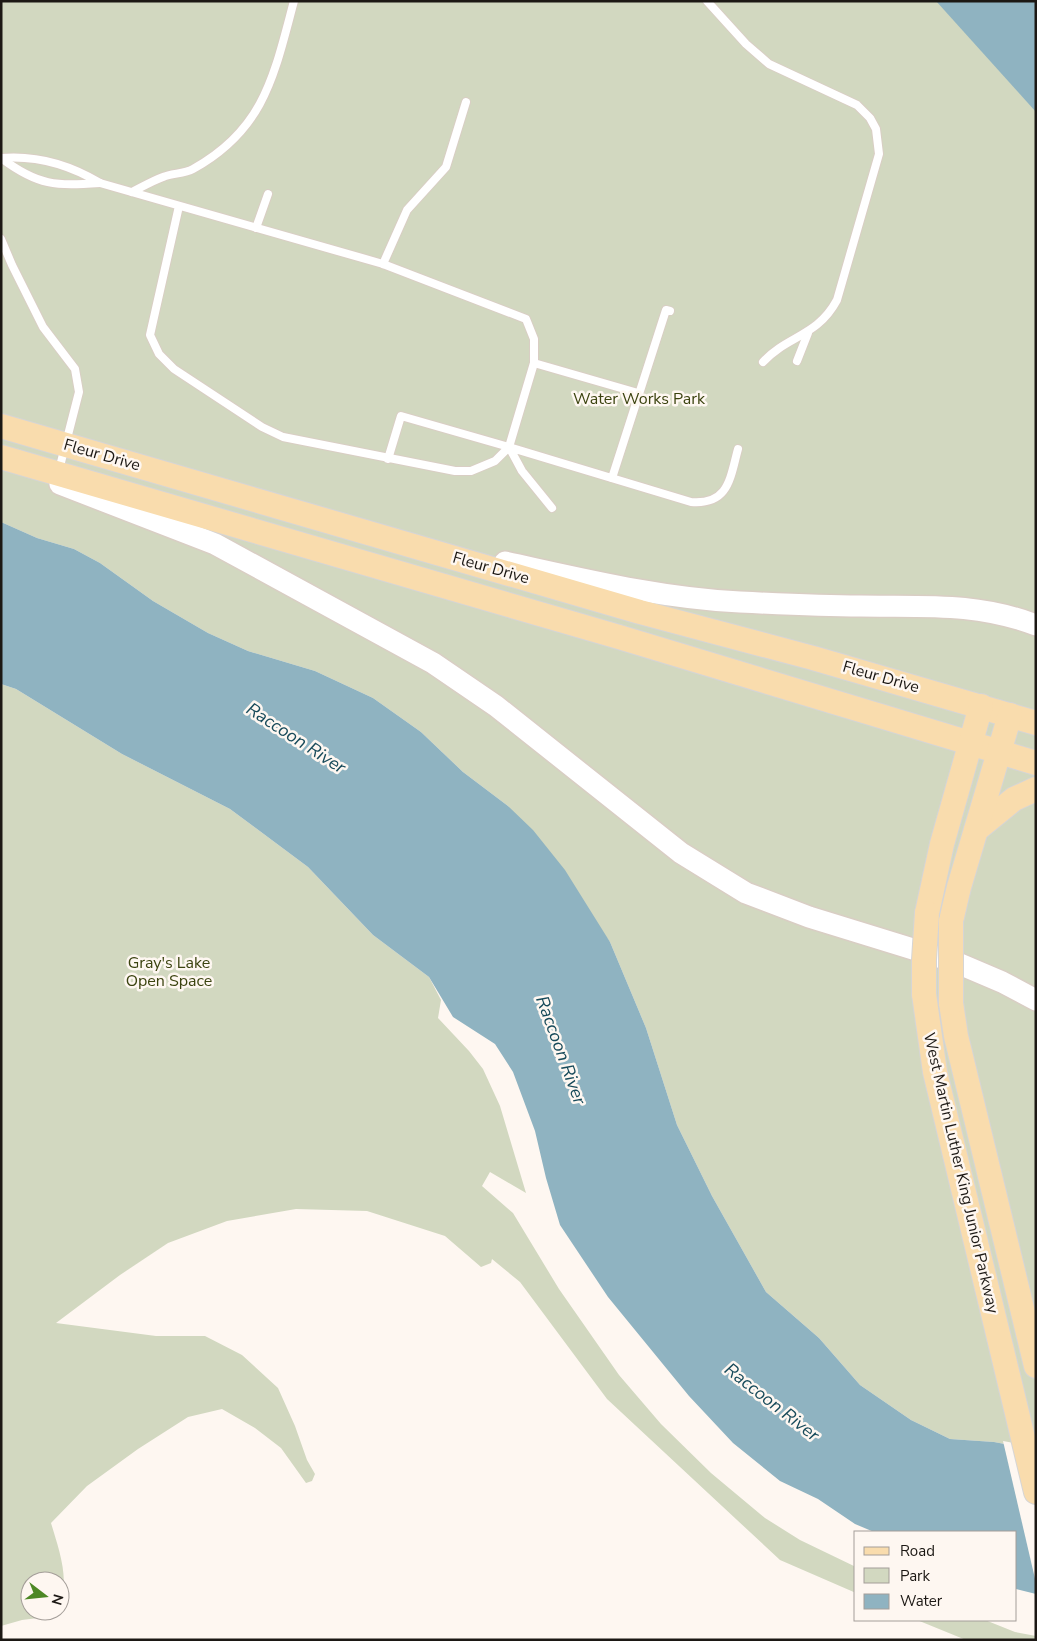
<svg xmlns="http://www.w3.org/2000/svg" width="1037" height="1641" font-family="'Nunito Sans',sans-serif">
<rect width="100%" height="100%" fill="#fef7f1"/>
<g fill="#d2d8c0">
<polygon points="1,1 1036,1 1036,1450 994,1442 950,1439 911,1420 860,1385 819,1338 766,1292 712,1196 677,1125 646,1028 610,942 508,806 463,772 421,732 373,698 315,671 248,651 208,633 153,601 100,563 74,549 37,538 1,522"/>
<path d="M 1,684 L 16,689 L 122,754 L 230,809 L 308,867 L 373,935 L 429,977 L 441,1000 L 438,1018 L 469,1051 L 483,1069 L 500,1106 L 526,1193 L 490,1172 L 482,1186 L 513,1213 L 559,1289 L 619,1375 L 661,1424 L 711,1473 L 765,1518 L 800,1540 L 856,1567 L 856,1593 L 780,1560 L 607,1399 L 520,1282 L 492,1259 L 491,1263 L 481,1267 L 445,1236 L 367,1211 L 296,1209 L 227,1221 L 168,1243 L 120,1275 L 56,1323 L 156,1336 L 205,1336 L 242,1355 L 278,1388 L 295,1426 L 307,1460 L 315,1474 L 312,1481 L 306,1483 L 281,1448 L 255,1428 L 222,1409 L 188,1417 L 138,1449 L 87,1486 L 51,1523 C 58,1547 70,1578 60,1602 L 60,1581 L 30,1581 L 30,1611 L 56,1611 L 54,1616 L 22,1620 L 1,1626 Z"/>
<polygon points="917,1620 985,1620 1015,1632 1036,1636 1036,1640 966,1640"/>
</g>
<g fill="#8fb3c1">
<polygon points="936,1 1036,1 1036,112"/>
<polygon points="1,522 37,538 74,549 100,563 153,601 208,633 248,651 315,671 373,698 421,732 463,772 508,806 533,830 565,870 610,942 646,1028 677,1125 712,1196 766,1292 819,1338 860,1385 911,1420 950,1439 994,1442 1036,1450 1036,1594 1016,1589 1016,1532 874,1532 855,1524 818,1499 780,1481 733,1443 689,1396 608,1297 560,1225 546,1178 535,1131 513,1072 495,1044 453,1017 429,977 373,935 308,867 230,809 122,754 16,689 1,684"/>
</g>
<polygon fill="#fef7f1" points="1003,1441 1036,1447 1036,1583"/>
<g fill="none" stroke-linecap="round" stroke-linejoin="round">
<defs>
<g id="lane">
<path d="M 707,1 L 746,44 L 769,64 L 857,105 L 870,118 L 876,129 L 879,154 L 837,300 C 817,337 788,335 763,362"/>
<path d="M 1,158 C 37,155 70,165 100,183 L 383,264 L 526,319 L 534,339 L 534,363 L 509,447 L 495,461 L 471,471 L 455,471 L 283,437 L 262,427 L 174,369 L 159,354 L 150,335 L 179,206"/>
<path d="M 1,158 C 38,186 56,186 100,183"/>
<path d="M 132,192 C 142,187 152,181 163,177 C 172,173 184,174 193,169 C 265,129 274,75 294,1"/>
<polyline points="256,228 268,194"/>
<polyline points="1,239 12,265 43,327 75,369 79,392 59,470"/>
<polyline points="383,264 407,210 446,167 466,102"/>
<polyline points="797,361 808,333"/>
<polyline points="534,363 638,393"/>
<polyline points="388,459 401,416 509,447"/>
<polyline points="612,478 666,310 670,311"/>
<path d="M 552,508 L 522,471 L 509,447 L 691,502 C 729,505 730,478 738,449"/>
</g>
<g id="secondary">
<polyline points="60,484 215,544 433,663 496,706 681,853 746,893 809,917 955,962 1002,982 1036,1000"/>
<path d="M 505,562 C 583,579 660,598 740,602 C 780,604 820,606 860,606 C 923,607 976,602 1036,625"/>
</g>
<g id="primary">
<polyline points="1,426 640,612 813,658 1036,723"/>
<polyline points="1,457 619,637 1036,763"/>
<polyline points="976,830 1014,799 1036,789"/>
<polyline points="927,913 942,844 981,706"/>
<polyline points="951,921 959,887 1010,715"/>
<polyline points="924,994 935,1072 1036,1492"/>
<polyline points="951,1003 956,1036 1036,1366"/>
</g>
</defs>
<use href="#lane" stroke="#d9cec4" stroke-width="10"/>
<use href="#secondary" stroke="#d9cec4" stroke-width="24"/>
<use href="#primary" stroke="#d6d5d5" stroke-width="26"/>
<use href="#lane" stroke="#fff" stroke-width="8"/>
<use href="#secondary" stroke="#fff" stroke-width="21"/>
<use href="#primary" stroke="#f9dcad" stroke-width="24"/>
<defs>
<g id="primary-bridge">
<polyline points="951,921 951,1003"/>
<polyline points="924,994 924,960 927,913"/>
</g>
</defs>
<use href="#primary-bridge" stroke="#d6d5d5" stroke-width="26" stroke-linecap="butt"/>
<use href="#primary-bridge" stroke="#f9dcad" stroke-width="24"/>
</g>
<g text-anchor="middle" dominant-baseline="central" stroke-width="5" stroke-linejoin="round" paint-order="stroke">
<g font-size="16" fill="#3b430f" stroke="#fef7f1">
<text x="639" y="399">Water Works Park</text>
<text x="169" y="963">Gray's Lake<tspan x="169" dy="18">Open Space</tspan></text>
</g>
<g font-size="16" fill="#1c1814" stroke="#fef7f1">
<text transform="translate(102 455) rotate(16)">Fleur Drive</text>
<text transform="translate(491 568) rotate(16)">Fleur Drive</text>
<text transform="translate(881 677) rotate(16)">Fleur Drive</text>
<text transform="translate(961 1173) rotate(77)">West Martin Luther King Junior Parkway</text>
</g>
<g font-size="18" font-style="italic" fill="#174a5a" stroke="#fef7f1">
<text transform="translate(296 738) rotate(33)">Raccoon River</text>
<text transform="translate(561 1050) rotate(70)">Raccoon River</text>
<text transform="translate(772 1402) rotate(38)">Raccoon River</text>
</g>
</g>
<rect width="1037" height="1641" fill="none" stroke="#1c1814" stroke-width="5"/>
<rect x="854" y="1531" width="162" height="90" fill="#fef7f1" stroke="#a49e99"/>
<rect x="864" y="1547" width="25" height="8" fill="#f9dcad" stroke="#a49e99"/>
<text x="900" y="1556" font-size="15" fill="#1c1814">Road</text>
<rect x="864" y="1568" width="25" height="15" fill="#d2d8c0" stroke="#a49e99"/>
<text x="900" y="1581" font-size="15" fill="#1c1814">Park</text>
<rect x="864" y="1594" width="25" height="15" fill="#8fb3c1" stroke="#a49e99"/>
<text x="900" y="1606" font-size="15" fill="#1c1814">Water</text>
<g transform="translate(45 1596) rotate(106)"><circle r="24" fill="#fef7f1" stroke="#a49e99"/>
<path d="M0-4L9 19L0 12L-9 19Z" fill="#4d8825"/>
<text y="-8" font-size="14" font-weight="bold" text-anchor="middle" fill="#1c1814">N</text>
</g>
</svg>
